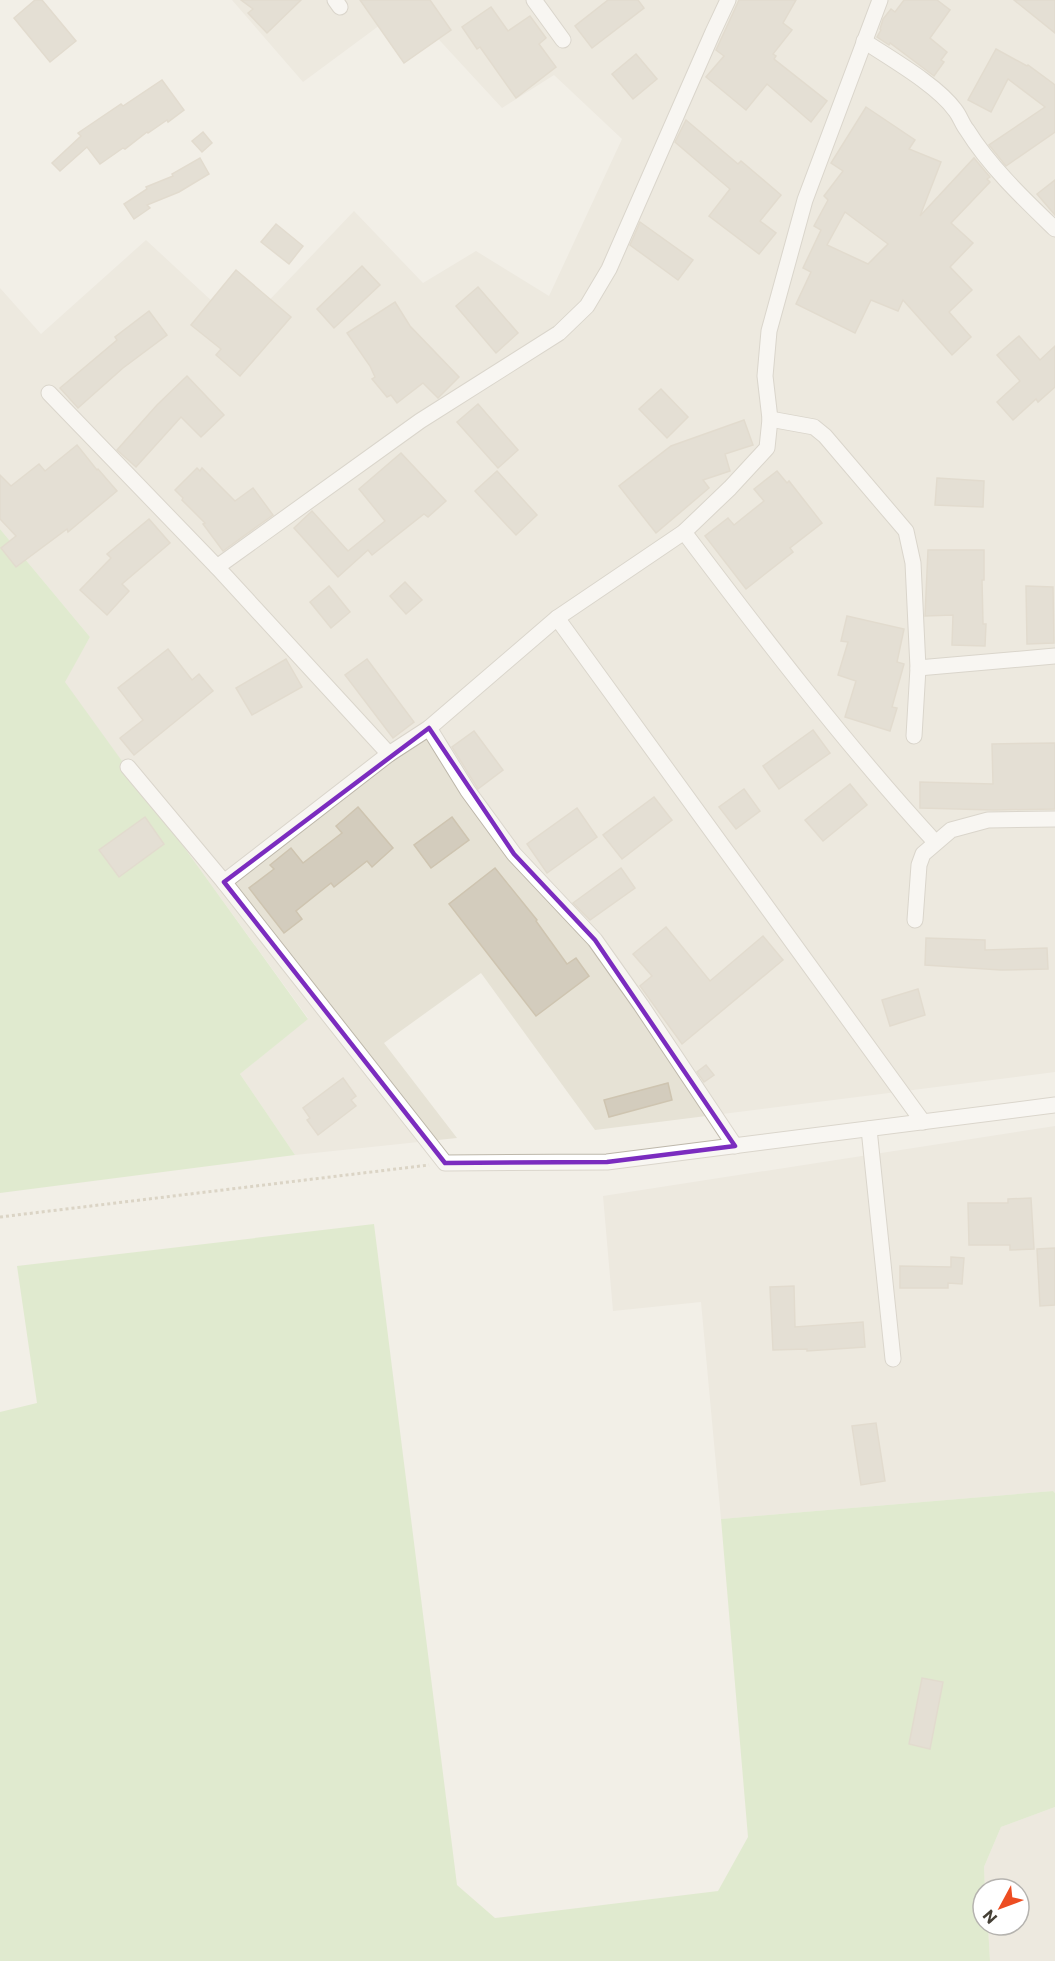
<svg xmlns="http://www.w3.org/2000/svg" width="1055" height="1961" font-family="Commissioner,sans-serif">
<rect width="100%" height="100%" fill="#f2efe7"/>
<g fill="#e6e2d5">
<polygon points="232,0 1055,0 1055,1072 595,1130 481,973 384,1043 457,1138 295,1155 240,1074 308,1018 64,682 90,637 0,529 0,288 41,334 146,240 242,329 354,211 423,283 476,251 549,296 622,139 554,75 502,108 407,5 303,82"/>
<polygon points="1055,1126 1055,1493 1053,1491 721,1519 701,1302 613,1311 603,1196"/>
<polygon points="1055,1807 1055,1961 990,1961 988,1925 1019,1925 1019,1889 985,1889 984,1867 1001,1827"/>
</g>
<g fill="#cbe4b2">
<polygon points="0,529 90,637 65,682 308,1019 240,1074 295,1155 0,1193"/>
<polygon points="374,1224 457,1885 495,1918 718,1891 748,1837 721,1519 1053,1491 1055,1493 1055,1807 1001,1827 984,1867 985,1889 983,1889 983,1925 988,1925 990,1961 0,1961 0,1412 37,1403 17,1266"/>
</g>
<g fill="#d3ccbd" stroke="#cec4b0" stroke-width="1.5" fill-rule="evenodd">
<polygon points="35,0 42,0 76,41 50,62 14,18"/>
<polygon points="241,0 301,0 267,33 248,13 253,9"/>
<polygon points="360,0 430,0 451,30 404,63"/>
<polygon points="608,0 638,0 644,8 592,48 575,26"/>
<polygon points="739,0 796,0 783,23 792,30 773,54 776,56 774,59 827,101 811,122 767,84 746,110 706,77 724,56 716,50"/>
<polygon points="904,0 937,0 950,10 930,38 947,52 941,60 944,62 934,76 890,43 889,45 877,37 881,30 880,29 883,19 891,9 895,12"/>
<polygon points="1014,0 1055,0 1055,33"/>
<polygon points="491,7 508,31 530,16 546,38 539,44 556,67 516,98 480,47 477,49 462,27"/>
<polygon points="996,49 1027,66 1028,65 1055,85 1055,132 1006,166 989,145 1045,107 1008,79 991,112 968,100"/>
<polygon points="636,54 657,79 633,99 612,74"/>
<polygon points="162,80 184,110 168,122 167,120 148,133 147,132 125,149 123,148 100,164 87,147 60,171 52,163 81,136 78,133 121,104 123,106"/>
<path d="M 866,107 L 915,140 L 909,149 L 941,162 L 920,216 L 974,158 L 990,177 L 987,179 L 990,182 L 951,223 L 973,243 L 950,267 L 972,290 L 949,312 L 971,337 L 952,355 L 903,300 L 898,311 L 871,300 L 855,333 L 796,304 L 811,272 L 803,268 L 821,230 L 814,226 L 828,200 L 824,196 L 843,171 L 831,163 ZM 845,212 L 888,244 L 868,264 L 827,245 Z"/>
<polygon points="686,120 738,164 741,161 781,195 760,221 776,233 759,254 709,216 730,189 675,142"/>
<polygon points="203,132 212,143 202,152 192,141"/>
<polygon points="200,158 209,174 179,192 147,205 150,208 134,219 124,204 147,189 146,187 173,176 172,174"/>
<polygon points="1055,180 1055,215 1037,194"/>
<polygon points="640,222 693,260 678,280 630,245"/>
<polygon points="276,224 303,246 289,264 261,242"/>
<polygon points="362,266 380,285 334,328 317,309"/>
<polygon points="236,270 291,317 240,376 216,355 221,349 191,325"/>
<polygon points="478,287 518,333 496,353 456,306"/>
<polygon points="395,302 410,326 459,377 438,398 423,383 397,403 391,395 387,397 372,379 375,377 370,366 347,333"/>
<polygon points="149,311 167,335 123,368 78,408 60,388 117,340 115,337"/>
<polygon points="1019,336 1040,360 1055,346 1055,387 1038,402 1036,399 1013,420 997,402 1020,381 997,355"/>
<polygon points="187,376 224,415 201,437 181,417 136,467 117,450 157,405"/>
<polygon points="661,389 688,417 667,438 639,409"/>
<polygon points="478,404 518,450 498,468 457,422"/>
<polygon points="744,420 753,445 725,454 730,471 703,480 709,488 656,533 619,486 671,446"/>
<polygon points="77,445 97,470 98,469 117,491 68,532 67,529 16,567 1,548 16,536 0,519 0,475 11,486 39,464 45,471"/>
<polygon points="401,453 446,501 428,517 424,514 372,555 368,550 338,577 294,528 312,511 348,551 385,521 359,489"/>
<polygon points="197,468 200,471 202,468 235,501 253,488 273,515 223,551 203,524 205,523 182,500 183,498 175,490"/>
<polygon points="497,471 537,515 516,535 475,491"/>
<polygon points="777,471 787,483 789,481 822,523 790,548 793,552 746,589 705,536 728,518 734,525 764,501 754,489"/>
<polygon points="937,478 984,481 983,507 935,505"/>
<polygon points="149,519 170,543 122,584 129,591 107,615 80,590 111,558 107,554"/>
<polygon points="928,550 984,550 984,580 982,580 983,624 986,624 985,646 952,645 953,615 925,616"/>
<polygon points="405,582 422,600 406,614 390,596"/>
<polygon points="329,586 350,612 331,628 310,602"/>
<polygon points="1026,586 1053,587 1054,643 1027,644"/>
<polygon points="847,616 904,629 897,662 904,664 892,707 897,708 890,731 845,717 856,681 838,675 848,642 841,641"/>
<polygon points="168,649 192,680 199,674 213,691 134,755 120,738 143,720 118,688"/>
<polygon points="286,659 302,687 252,715 236,688"/>
<polygon points="367,659 414,722 393,738 345,675"/>
<polygon points="813,730 830,753 779,789 763,766"/>
<polygon points="474,731 503,770 478,789 452,747"/>
<polygon points="1055,743 1055,809 994,810 920,808 920,782 993,784 992,744"/>
<polygon points="850,784 867,805 823,841 805,820"/>
<polygon points="744,789 760,811 736,829 719,807"/>
<polygon points="654,797 672,820 622,859 603,835"/>
<polygon points="358,807 393,848 372,867 367,861 334,887 331,883 296,911 302,919 284,933 249,888 274,869 270,865 291,848 303,863 342,833 336,826"/>
<polygon points="577,808 597,837 547,873 527,844"/>
<polygon points="145,817 164,844 119,877 99,850"/>
<polygon points="452,817 469,840 431,868 414,845"/>
<polygon points="495,868 537,920 536,921 567,964 576,958 589,976 536,1016 449,904"/>
<polygon points="621,868 635,888 590,920 573,903"/>
<polygon points="666,927 710,981 763,936 783,960 682,1044 640,986 652,976 633,954"/>
<polygon points="926,938 985,940 985,950 1047,948 1048,969 1001,970 925,965"/>
<polygon points="918,989 925,1015 890,1026 882,1000"/>
<polygon points="706,1065 714,1075 704,1082 697,1072"/>
<polygon points="343,1078 356,1096 351,1100 356,1106 318,1135 307,1120 310,1118 303,1108"/>
<polygon points="668,1083 672,1100 609,1117 604,1100"/>
<polygon points="1031,1198 1034,1249 1010,1250 1010,1245 969,1245 968,1203 1008,1203 1008,1199"/>
<polygon points="1055,1248 1055,1305 1040,1306 1037,1249"/>
<polygon points="951,1257 964,1258 962,1284 948,1283 948,1288 900,1288 900,1266 951,1267"/>
<polygon points="794,1286 795,1327 863,1322 865,1347 807,1351 807,1349 773,1350 770,1287"/>
<polygon points="876,1423 885,1481 861,1485 852,1426"/>
<polygon points="922,1678 943,1682 930,1749 909,1744"/>
</g>
<g fill="none" stroke-linecap="round" stroke-linejoin="round">
<defs>
<g id="street">
<polyline points="335,0 340,7"/>
<polyline points="534,0 563,40"/>
<path d="M 864,41 C 891,59 937,85 955,110 C 960,116 962,124 967,130 C 990,167 1024,199 1055,229"/>
<polyline points="49,393 217,567 389,754"/>
<polyline points="770,419 814,427 825,436 906,531 913,563 918,668 914,736"/>
<path d="M 684,532 C 764,638 845,744 935,842"/>
<polyline points="217,567 420,421 559,333 587,306 609,269 713,32 728,0"/>
<polyline points="557,618 923,1122"/>
<polyline points="918,668 1055,656"/>
<polyline points="429,728 468,791 514,854 595,940 641,1005 735,1146"/>
<polyline points="128,767 224,882 445,1163 607,1162 1055,1105"/>
<polyline points="224,882 389,754 429,728 557,618 684,532 730,488 767,448 770,419 765,376 769,331 805,200 880,0"/>
<polyline points="915,920 919,865 923,854 951,830 988,820 1055,819"/>
<polyline points="869,1129 893,1359"/>
</g>
</defs>
<use href="#street" stroke="#bdb7aa" stroke-width="17"/>
<polyline stroke="#beb49c" stroke-width="3" stroke-dasharray="3 3" stroke-linecap="butt" points="0,1217 429,1165"/>
<use href="#street" stroke="#fff" stroke-width="15"/>
</g>
<path d="M0 0H1055V1961H0ZM 429,728 L 514,854 L 595,940 L 735,1146 L 607,1162 L 445,1163 L 224,882 Z" fill="#f2efe7" fill-opacity=".55" fill-rule="evenodd"/>
<path fill="none" stroke="#7b2cbf" stroke-width="4.5" stroke-linejoin="round" d="M 429,728 L 514,854 L 595,940 L 735,1146 L 607,1162 L 445,1163 L 224,882 Z"/>
<g transform="translate(1001 1907) rotate(229)"><circle r="28" fill="#ffffff" stroke="#b5b3af" stroke-width="1.5"/>
<path d="M0-4.5L10 22L0 15L-10 22Z" fill="#ed4d22"/>
<text y="-9" font-size="16" font-weight="bold" text-anchor="middle" fill="#454036">N</text>
</g>
</svg>
